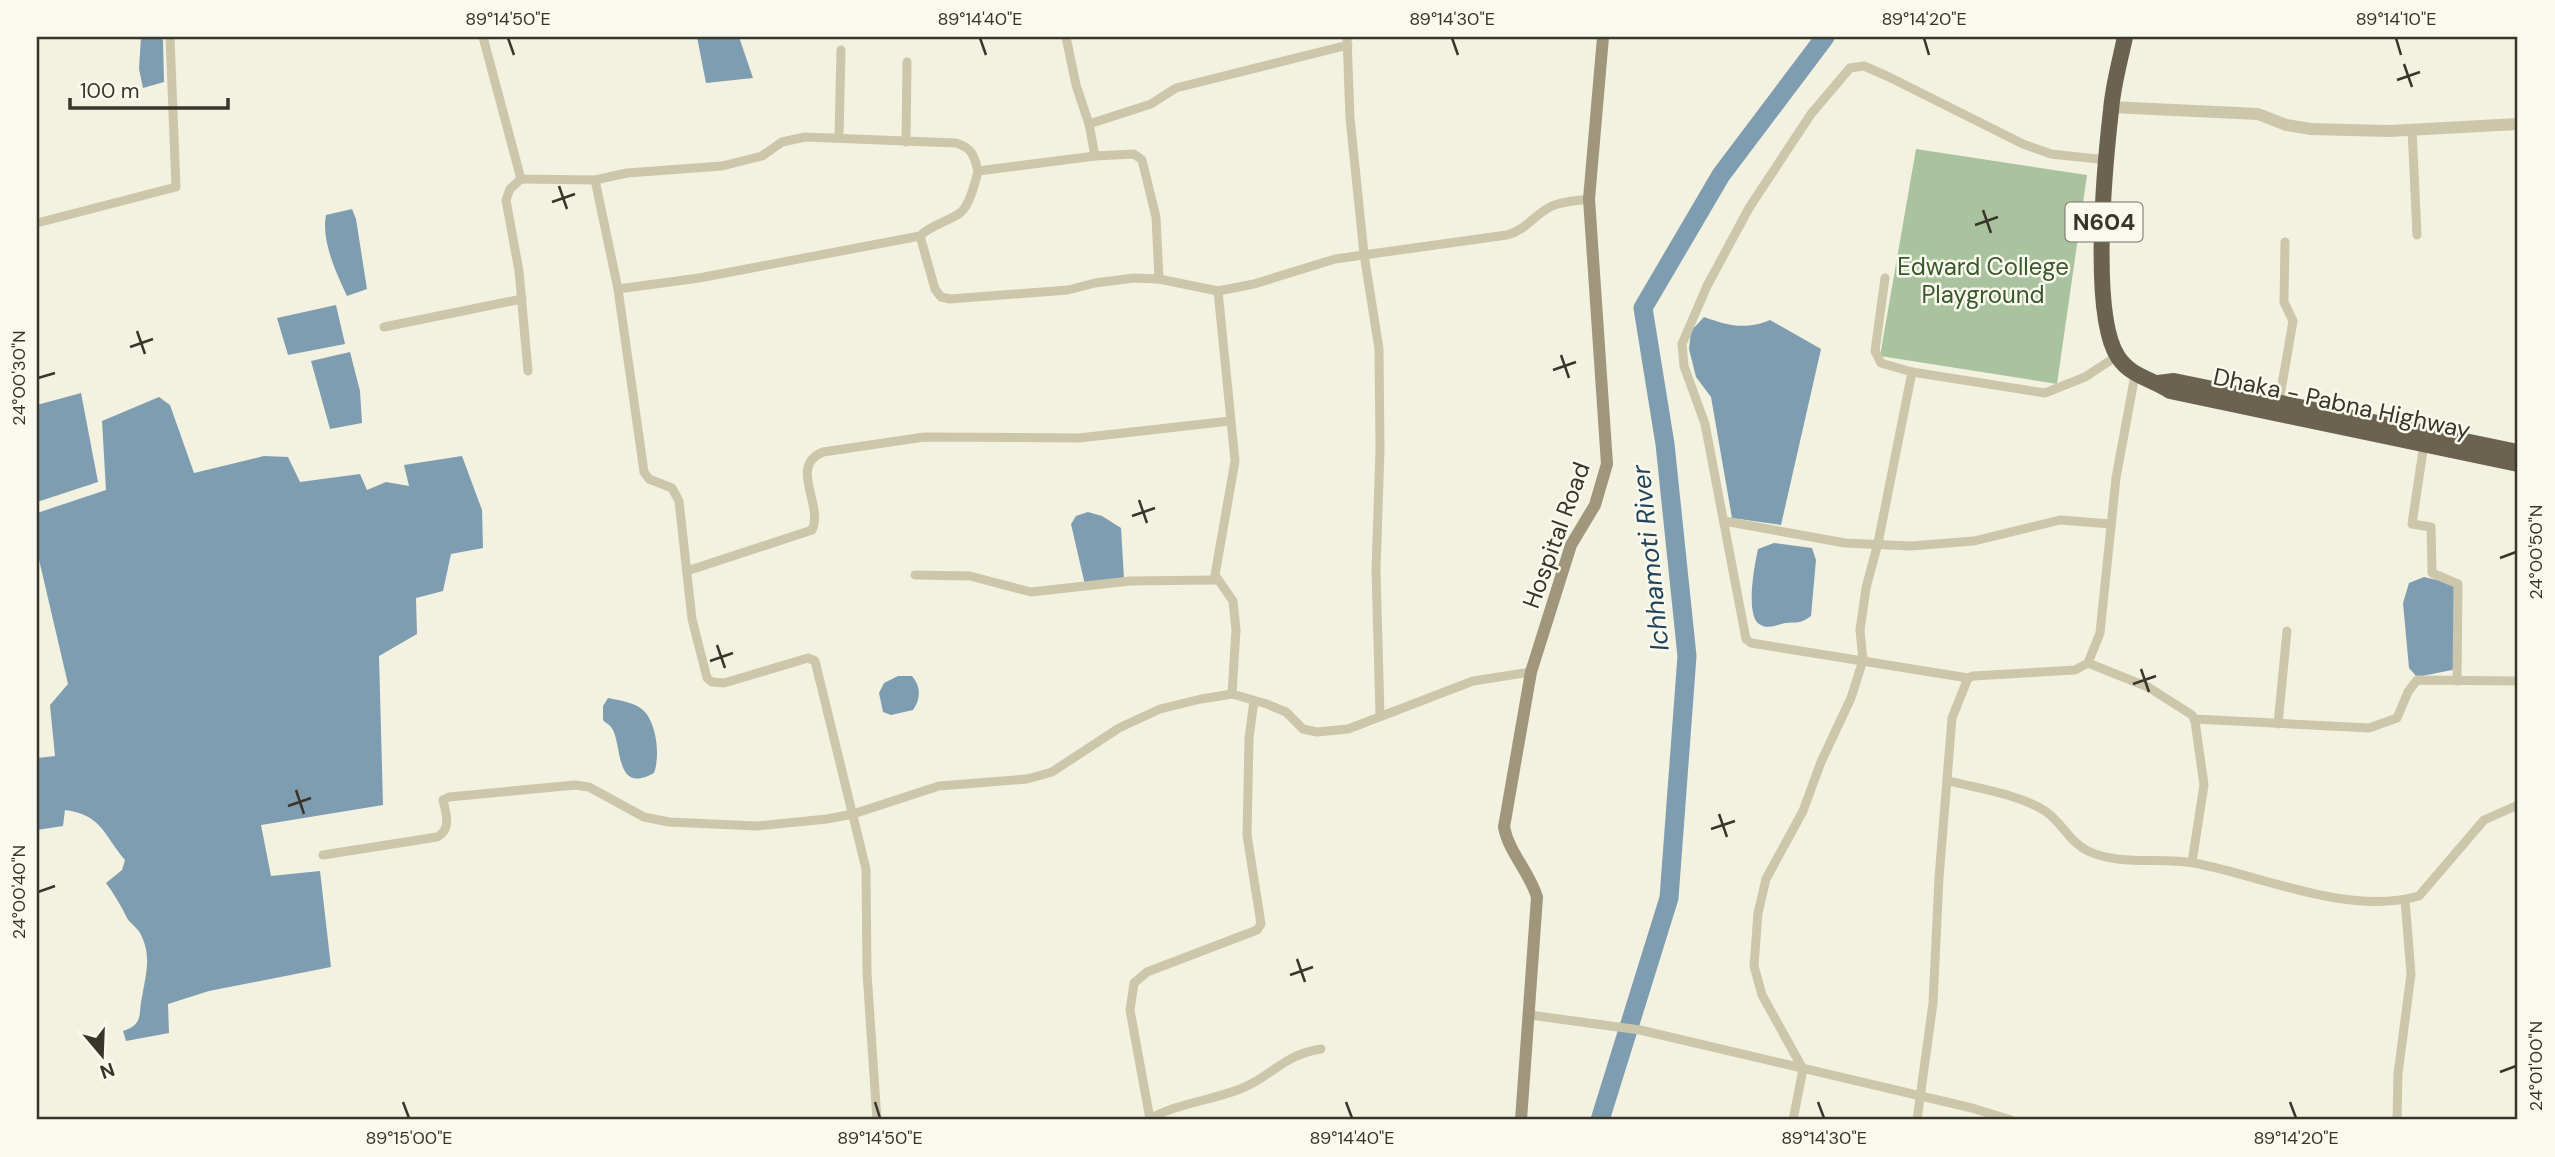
<svg xmlns="http://www.w3.org/2000/svg" width="2555" height="1157" font-family="'DM Sans',sans-serif">
<rect width="100%" height="100%" fill="#f3f1e0"/>
<polygon fill="#aac39f" points="1916,149 2087,175 2057,384 1880,356"/>
<g fill="#7f9db1">
<polygon points="141,37 160,37 163,40 164,82 143,88 139,69"/>
<polygon points="697,37 739,37 753,78 706,83"/>
<path d="M 352,209 L 356,219 L 367,289 L 347,296 C 336,272 321,241 326,215 Z"/>
<polygon points="336,305 345,344 288,355 277,318"/>
<path d="M 1704,317 C 1729,326 1746,330 1770,320 L 1821,349 L 1781,525 L 1732,518 L 1711,397 L 1696,377 L 1689,349 L 1691,331 Z"/>
<polygon points="350,352 360,391 362,423 330,429 311,361"/>
<polygon points="81,393 98,482 37,502 37,405"/>
<path d="M 159,397 L 170,405 L 194,473 L 264,456 L 288,457 L 300,482 L 360,474 L 367,490 L 386,482 L 409,486 L 404,465 L 462,456 L 482,510 L 483,548 L 451,554 L 443,591 L 416,598 L 417,634 L 379,656 L 383,805 L 261,825 L 271,876 L 320,871 L 331,967 L 209,991 L 168,1004 L 169,1033 L 126,1041 L 123,1031 C 144,1024 138,1015 142,997 C 146,974 152,955 140,933 C 136,926 129,923 126,916 C 120,904 114,894 106,883 L 122,870 L 125,860 C 103,834 102,815 65,810 L 63,826 L 37,830 L 37,758 L 55,756 L 50,705 L 68,684 L 37,551 L 37,513 L 106,490 L 102,421 Z"/>
<polygon points="1088,512 1102,516 1121,528 1124,579 1085,585 1071,524 1076,516"/>
<path d="M 1774,543 L 1812,548 L 1816,560 L 1811,616 C 1801,624 1796,622 1785,623 C 1776,625 1768,630 1759,624 C 1745,614 1755,563 1758,549 Z"/>
<polygon points="2424,577 2453,584 2457,594 2456,666 2452,670 2417,677 2409,668 2403,603 2409,583"/>
<path d="M 898,676 L 912,676 C 921,686 921,699 913,710 L 891,715 L 883,712 L 879,693 L 884,683 Z"/>
<path d="M 608,698 C 621,701 636,702 645,712 C 657,726 660,757 654,773 C 613,796 623,741 611,727 C 609,724 605,723 603,720 L 603,706 Z"/>
</g>
<g fill="none" stroke-linecap="round" stroke-linejoin="round">
<polyline stroke="#7f9db1" stroke-width="19" points="1600,1120 1669,898 1687,656 1665,444 1643,308 1721,175 1825,37"/>
<g stroke="#ccc6ab" stroke-width="9">
<polyline points="483,37 521,179 595,180 618,289 644,472 649,479 672,488 679,501 692,619 707,678 712,682 724,683 808,658 815,661 866,869 867,973 877,1120"/>
<polyline points="1066,37 1076,85 1089,124"/>
<polyline points="1347,37 1350,118 1364,254 1379,349 1380,449 1376,570 1380,715"/>
<polyline points="2412,129 2417,235"/>
<polyline points="839,137 841,50"/>
<polyline points="906,142 907,62"/>
<polyline points="1095,156 1134,154 1142,160 1156,217 1159,279"/>
<polyline points="521,179 510,189 506,200 519,271 528,371"/>
<path d="M 595,180 L 627,173 L 722,166 L 762,156 L 782,142 L 805,137 L 956,143 C 972,148 974,155 978,171"/>
<polyline points="37,223 176,187 170,37"/>
<path d="M 920,236 L 935,289 L 941,297 L 950,299 L 1068,290 L 1095,283 L 1134,278 L 1159,279 L 1218,291 L 1254,284 L 1335,259 L 1507,235 C 1526,230 1533,216 1550,207 C 1561,201 1576,201 1589,199"/>
<path d="M 618,289 L 699,278 L 920,236 C 931,225 947,222 960,213 C 970,205 975,183 978,171 L 1095,156 L 1089,124 L 1151,104 L 1176,88 L 1348,45"/>
<polyline points="1218,291 1235,461 1215,575 1233,601 1236,630 1232,694"/>
<polyline points="384,327 522,299"/>
<polyline points="1912,372 2045,393 2085,377 2117,356"/>
<polyline points="2279,402 2293,321 2284,302 2285,242"/>
<polyline points="2424,444 2412,524 2431,527 2432,573 2458,584 2457,681"/>
<polyline points="1724,521 1845,543 1911,546 1974,541 2060,520 2111,524"/>
<path d="M 687,571 L 812,530 C 824,505 788,466 823,452 L 924,437 L 1079,438 L 1230,421"/>
<polyline points="915,575 970,576 1031,592 1130,581 1215,580"/>
<polyline points="2088,663 2148,687 2192,715 2195,721 2204,785 2192,862"/>
<polyline points="1968,678 1751,643 1746,639 1705,424 1684,366 1682,344 1707,286 1749,208 1811,114 1850,68 1864,66 1887,76 2023,144 2051,154 2107,160"/>
<polyline points="2194,719 2369,728 2397,718 2408,692 2417,680 2518,681"/>
<polyline points="2278,724 2287,631"/>
<path d="M 1949,781 C 1980,789 2018,794 2045,811 C 2062,822 2069,842 2088,851 C 2119,866 2161,857 2194,863 C 2264,876 2347,916 2419,896 L 2484,820 L 2518,805"/>
<path d="M 323,855 L 437,837 C 452,829 446,814 443,800 L 449,797 L 575,785 L 589,787 L 644,817 L 669,822 L 757,826 L 827,819 L 853,814 L 939,786 L 1027,779 L 1052,772 L 1119,728 L 1160,709 L 1201,699 L 1232,694 L 1267,704 L 1286,712 L 1303,729 L 1317,732 L 1348,729 L 1473,681 L 1531,672"/>
<polyline points="1530,1015 1640,1030 1972,1108 2011,1120"/>
<polyline points="1150,1119 1130,1010 1134,983 1147,972 1257,930 1261,924 1247,835 1249,738 1254,701"/>
<path d="M 1148,1120 C 1177,1103 1210,1101 1240,1089 C 1272,1077 1282,1055 1321,1049"/>
<polyline points="1793,1120 1803,1069 1762,995 1754,966 1758,913 1766,879 1803,811 1821,762 1851,698 1863,660 1860,630 1866,588 1878,543 1912,372 1881,363 1875,351 1885,278"/>
<polyline points="1917,1120 1933,1003 1939,878 1952,718 1968,678 1973,676 2075,670 2088,663 2100,633 2116,478 2135,375"/>
<polyline points="2397,1120 2398,1074 2411,974 2405,900"/>
</g>
<polyline stroke="#ccc6ab" stroke-width="12" points="2111,107 2258,114 2286,125 2311,129 2389,131 2518,124"/>
<path stroke="#a0967c" stroke-width="12" d="M 1521,1120 L 1537,897 C 1529,871 1509,853 1504,827 L 1531,672 L 1571,545 L 1595,505 L 1607,464 L 1589,199 L 1603,37"/>
<g stroke="#6b624f" stroke-width="16">
<path d="M 2125,37 C 2120,61 2113,85 2111,110 C 2105,163 2090,315 2118,357 C 2131,377 2153,379 2170,391 L 2518,464"/>
<polyline points="2158,383 2174,381 2518,452"/>
</g>
</g>
<path fill="none" stroke="#3a352a" stroke-width="2.5" d="M 508,38 L 514,55M 980,38 L 986,55M 1452,38 L 1458,55M 1924,38 L 1929,55M 2396,38 L 2401,55M 2404,64 L 2412,87M 2397,80 L 2420,72M 559,186 L 567,209M 552,202 L 575,194M 1983,210 L 1991,233M 1975,225 L 1998,217M 137,331 L 145,354M 130,347 L 153,339M 1561,355 L 1569,378M 1553,370 L 1576,362M 38,378 L 55,373M 1139,500 L 1147,523M 1132,516 L 1155,508M 2500,558 L 2516,552M 717,645 L 725,668M 710,661 L 733,653M 2141,669 L 2149,692M 2133,684 L 2156,676M 296,790 L 304,814M 288,806 L 311,798M 1719,814 L 1727,837M 1711,829 L 1735,821M 38,892 L 55,886M 1297,959 L 1305,982M 1290,975 L 1313,967M 2500,1072 L 2516,1066M 403,1102 L 409,1118M 875,1102 L 880,1118M 1346,1102 L 1352,1118M 1818,1102 L 1824,1118M 2290,1102 L 2296,1118"/>
<g text-anchor="middle" dominant-baseline="central" stroke-width="5" stroke-linejoin="round" paint-order="stroke">
<rect fill="#faf9ed" stroke="#747064" stroke-width="2" x="2065.5" y="202.5" width="77" height="39" rx="5"/>
<g font-size="23" font-weight="bold" fill="#3a352a">
<text x="2104" y="222">N604</text>
</g>
<g font-size="24" fill="#3a582e" stroke="#faf9ed">
<text x="1983" y="266">Edward College<tspan x="1983" dy="28">Playground</tspan></text>
</g>
<g font-size="24" fill="#3a352a" stroke="#faf9ed">
<text transform="translate(2342 403) rotate(12)">Dhaka - Pabna Highway</text>
<text transform="translate(1556 535) rotate(-70)">Hospital Road</text>
</g>
<g font-size="26" font-style="italic" fill="#1f435c" stroke="#faf9ed">
<text transform="translate(1650 558) rotate(-96)">Ichhamoti River</text>
</g>
</g>
<rect width="2555" height="1157" fill="none" stroke="#faf9ed" stroke-width="77"/>
<g transform="translate(102 1055) rotate(161)" stroke="#faf9ed" stroke-width="5" paint-order="stroke">
<path d="M0-5L12 26L0 18L-12 26Z" fill="#3a352a"/>
<text y="-10" font-size="19" font-weight="bold" text-anchor="middle" fill="#3a352a">N</text>
</g>
<path d="M70 98v10h158v-10" fill="none" stroke="#3a352a" stroke-width="3.5"/>
<text x="80" y="98" font-size="21" fill="#3a352a" stroke="#faf9ed" stroke-width="5" paint-order="stroke">100 m</text>
<rect x="38" y="38" width="2478" height="1080" fill="none" stroke="#3a352a" stroke-width="2.5"/>
<g font-size="18" text-anchor="middle" fill="#3a352a">
<text x="508" y="25">89°14'50"E</text>
<text x="980" y="25">89°14'40"E</text>
<text x="1452" y="25">89°14'30"E</text>
<text x="1924" y="25">89°14'20"E</text>
<text x="2396" y="25">89°14'10"E</text>
<text transform="translate(19 378) rotate(-90)" y="6">24°00'30"N</text>
<text transform="translate(2536 552) rotate(-90)" y="6">24°00'50"N</text>
<text transform="translate(19 892) rotate(-90)" y="6">24°00'40"N</text>
<text transform="translate(2536 1066) rotate(-90)" y="6">24°01'00"N</text>
<text x="409" y="1144">89°15'00"E</text>
<text x="880" y="1144">89°14'50"E</text>
<text x="1352" y="1144">89°14'40"E</text>
<text x="1824" y="1144">89°14'30"E</text>
<text x="2296" y="1144">89°14'20"E</text>
</g>
</svg>
